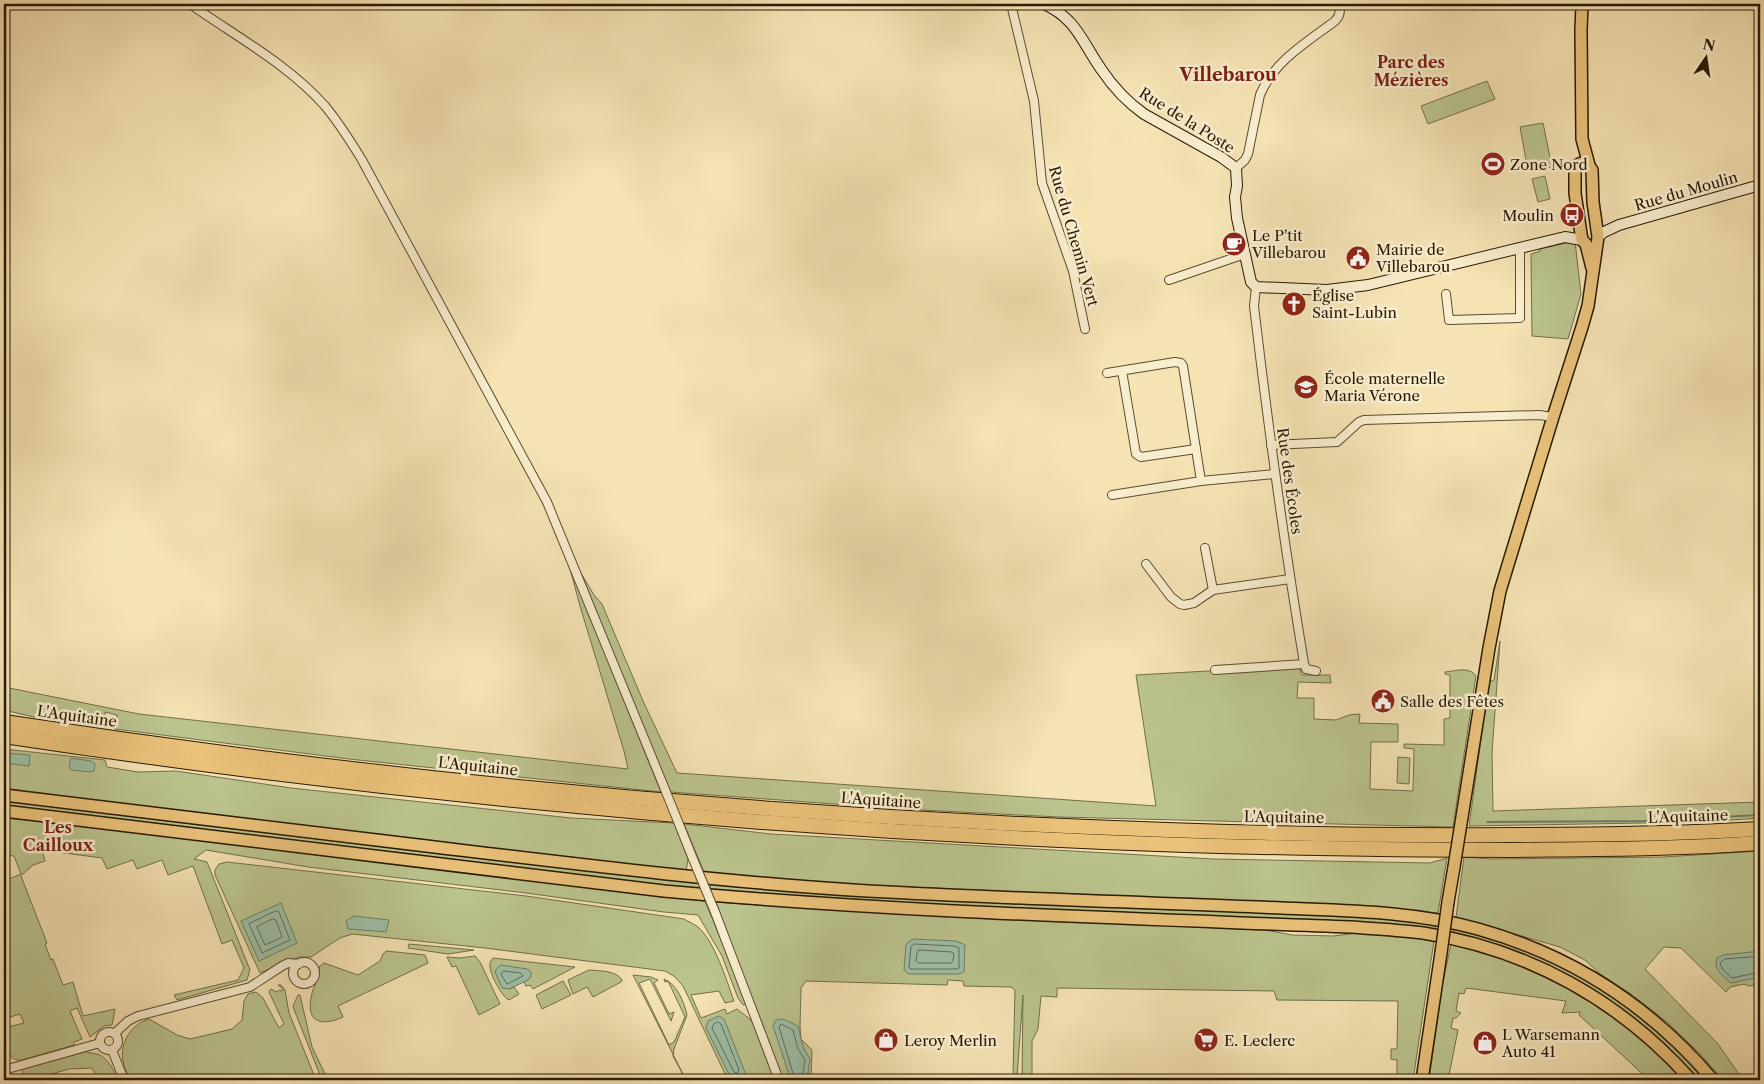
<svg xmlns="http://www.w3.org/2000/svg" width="1764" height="1084" font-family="'Libre Caslon Text',serif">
<rect width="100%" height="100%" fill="#f5e3b3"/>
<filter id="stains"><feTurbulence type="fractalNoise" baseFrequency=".004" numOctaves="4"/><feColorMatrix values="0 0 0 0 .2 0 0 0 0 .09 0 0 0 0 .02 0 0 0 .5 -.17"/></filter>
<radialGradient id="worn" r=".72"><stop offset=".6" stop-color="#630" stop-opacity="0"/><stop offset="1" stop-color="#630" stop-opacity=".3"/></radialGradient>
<g fill="#bbc48e" stroke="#726e48">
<polygon points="1487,81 1495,99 1428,124 1421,106"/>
<polygon points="1543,123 1552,167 1528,171 1520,127"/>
<polygon points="1545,176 1550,199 1538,202 1532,179"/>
<polygon points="1575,241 1581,294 1568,339 1532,336 1531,254 1540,251 1540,249"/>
<path d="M 575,563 L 594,595 L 602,604 L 643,701 L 677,773 L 1156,806 L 1136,675 L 1299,666 L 1302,675 L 1330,675 L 1331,683 L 1298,682 L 1297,698 L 1314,698 L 1314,719 L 1336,720 L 1349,715 L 1360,714 L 1359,723 L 1398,724 L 1398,742 L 1371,742 L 1370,789 L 1413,791 L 1414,749 L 1404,748 L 1404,744 L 1444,745 L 1444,719 L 1450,718 L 1450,675 L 1445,674 L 1445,672 C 1456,671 1469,666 1476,676 L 1453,827 L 1059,817 L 902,809 L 671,792 L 659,768 Z"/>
<polygon points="569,565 661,792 349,759 115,729 117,715 105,712 105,718 101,721 67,717 34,717 4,710 4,687 139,714 628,769 624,751 580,606"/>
<polygon points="1500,641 1492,753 1493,811 1760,802 1760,818 1702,822 1469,826 1489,682 1494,680"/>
<polygon points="4,749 105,760 107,767 138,772 176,771 291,788 571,818 674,823 688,859 686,872 118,804 4,788"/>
<polygon points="1398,757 1410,758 1409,784 1397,783"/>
<polygon points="4,799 698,883 701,891 4,807"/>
<path d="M 4,818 L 128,830 L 705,901 L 747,1003 L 743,1005 L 738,998 L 722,956 L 698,915 L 664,912 L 526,893 L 308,867 L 206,850 L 194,859 L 207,862 L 250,970 L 247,980 L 177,1000 L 174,995 L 238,980 L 244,968 L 232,940 L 222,944 L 193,866 L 168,875 L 162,860 L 137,869 L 133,860 L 107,869 L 102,858 L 42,850 L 45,861 L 33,865 L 21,876 L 47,943 L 45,944 L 51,960 L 53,959 L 63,985 L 73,982 L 83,1016 L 115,1009 L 112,1025 L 104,1026 L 90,1037 L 77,1008 L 70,1011 L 82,1039 L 74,1042 L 74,1045 L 22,1060 C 18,1060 13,1060 11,1056 C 7,1049 4,1035 4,1028 L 24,1023 L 20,1014 L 4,1019 L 4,881 L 21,874 L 14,856 L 4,855 Z"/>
<polygon points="684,824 771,834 1213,859 1430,863 1447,858 1438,913 1336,905 809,883 705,874"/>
<polygon points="1760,851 1760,984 1749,986 1744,984 1730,987 1726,992 1681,948 1664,947 1645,969 1718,1044 1743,1080 1723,1080 1701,1055 1667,1022 1631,994 1600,974 1585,960 1560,947 1456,917 1464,857 1491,859 1663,857"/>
<path d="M 227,862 L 526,896 L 684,919 C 689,922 694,924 698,927 C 715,942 726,979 734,1001 L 725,1003 L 719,991 L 691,995 L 701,1018 L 725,1009 L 727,1014 L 737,1009 L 751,1020 L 755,1026 L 776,1080 L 728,1080 L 683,986 L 674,976 L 665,971 L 485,948 L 352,934 L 340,938 L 311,957 L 300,957 L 283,963 L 260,973 L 215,875 L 215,870 L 219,864 Z"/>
<polygon points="709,883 1049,903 1400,919 1436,924 1435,931 978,908 712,892"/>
<polygon points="716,902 833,910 1255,928 1292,935 1333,936 1358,933 1394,935 1434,941 1413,1080 1397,1080 1397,1060 1391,1059 1391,1049 1397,1049 1398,1001 1277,1000 1274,991 1057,988 1057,997 1041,996 1038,1029 1032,1041 1032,1078 1022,1080 1023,995 1017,1077 1013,1075 1015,990 1011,987 964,986 963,981 948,980 947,985 806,981 801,988 800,1027 801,1039 812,1050 811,1080 781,1080"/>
<path d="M 1454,927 L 1484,934 L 1563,964 L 1652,1023 L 1707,1080 L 1698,1080 C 1649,1027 1594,983 1526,956 C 1503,947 1477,942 1453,935 Z"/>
<polygon points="409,944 474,950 448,954 408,948"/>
<path d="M 1451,944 C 1527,959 1594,997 1652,1047 C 1663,1057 1673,1069 1683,1080 L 1649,1080 L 1579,1015 L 1580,1012 L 1562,1013 L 1566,1001 L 1466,988 L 1464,994 L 1459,993 L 1456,1011 L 1461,1013 L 1456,1018 L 1453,1018 L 1451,1028 L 1458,1030 L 1448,1080 L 1429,1080 L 1443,982 Z"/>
<path d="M 386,951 L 425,955 L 428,963 L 338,1006 L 343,1017 C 324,1026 306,1024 311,998 C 313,985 319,981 319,967 L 324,963 L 358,975 L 380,961 L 383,954 Z"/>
<polygon points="475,956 480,962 500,1004 479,1015 456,966 452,967 447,957 460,958"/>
<path d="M 493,958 L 575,967 L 533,989 L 530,985 L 526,986 L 524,982 L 531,976 L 509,989 L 514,987 L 519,994 L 509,1000 C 502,997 489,973 490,965 C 490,961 491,961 493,958 Z"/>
<path d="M 589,970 C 599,971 616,970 622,980 L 621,982 L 593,997 L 587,987 L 573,994 L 568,980 Z"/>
<path d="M 633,975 L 651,977 L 658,980 L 654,983 L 669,1014 L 674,1012 L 671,1021 L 650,979 L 639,983 L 669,1045 L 674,1042 L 685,1017 L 668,981 L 665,982 L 664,979 C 677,984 684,1002 687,1015 L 674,1049 L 673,1056 L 686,1080 Z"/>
<polygon points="563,981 571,995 542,1009 536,995"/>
<path d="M 278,985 L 281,985 L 285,990 L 289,1013 L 316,1080 L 280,1080 C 272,1072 258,1073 250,1080 L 130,1080 C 128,1074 124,1068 123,1061 C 119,1042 133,1023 149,1019 L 177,1035 L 190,1039 L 232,1029 L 242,1020 L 244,1001 L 248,994 L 256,992 L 263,998 L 279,1028 L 284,1024 L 269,992 L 271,989 L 277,992 L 279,990 L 282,991 L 283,989 Z"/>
<polygon points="298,995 300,995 312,1047 328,1080 322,1080 295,1012 293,1006"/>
<path d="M 88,1051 L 88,1053 C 106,1052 112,1067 118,1080 L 99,1080 L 98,1076 L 91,1068 L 69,1069 L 30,1080 L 24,1080 L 22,1069 Z"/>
</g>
<g fill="#9dbfa7" stroke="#6f7d65">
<polygon points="4,753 30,755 29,766 4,763"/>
<polygon points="71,758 91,761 95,764 94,771 89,772 71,770 69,766"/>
<polygon points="281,903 297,943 259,961 241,921"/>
<polygon points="354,916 389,920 386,932 348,929 346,921"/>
<polygon points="913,939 956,941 965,945 964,972 959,974 909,974 904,970 906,944"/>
<path d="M 1760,951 L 1760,977 L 1731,983 C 1723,976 1713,970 1717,958 L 1723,955 Z"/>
<polygon points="501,965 527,969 531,972 531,976 528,980 509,989 502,988 495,972 497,968"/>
<polygon points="719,1016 724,1019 748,1080 732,1080 706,1028 708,1021"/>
<polygon points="783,1019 798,1026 803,1047 810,1059 807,1080 791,1080 773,1026 776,1020"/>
</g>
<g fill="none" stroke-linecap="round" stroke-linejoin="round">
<g stroke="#636c54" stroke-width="1">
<polygon points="276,911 279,912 290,940 262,953 249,924"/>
<polygon points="273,919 276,920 282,937 265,945 257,927"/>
<polygon points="914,944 954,946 959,948 959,968 957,969 910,969 909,967 911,947"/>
<polygon points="919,950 952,952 954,954 953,961 951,963 918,963 916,961 917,953"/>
<polyline points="1760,956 1725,959 1720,963 1723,970 1732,978 1760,972"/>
<polygon points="504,971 521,973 523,976 507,984 501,974"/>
<polygon points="718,1022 721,1024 739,1070 737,1073 734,1072 712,1028 713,1025"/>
<polyline points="795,1080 779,1027 781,1024 793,1030 798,1049 805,1060 802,1080"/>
</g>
<polyline stroke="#6f7d65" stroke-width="2" points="1487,822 1643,821 1760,815"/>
<defs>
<g id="street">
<path d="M 190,4 C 235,36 288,64 325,106 C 339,123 351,142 362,160 L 547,502 L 662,782"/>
<polyline points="1011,4 1034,101 1042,183 1073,271 1085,329"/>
<path d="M 1236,168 L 1245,160 L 1248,154 L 1260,95 C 1274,61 1307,42 1335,21 C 1340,16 1341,10 1338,4"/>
<polyline points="1169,280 1245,254"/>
<path d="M 1256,287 L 1254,306 C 1268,425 1284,544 1304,663 L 1306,669 L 1316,671"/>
<polyline points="1446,294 1449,320 1520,318 1520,249"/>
<polyline points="1122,371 1136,454 1141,457 1196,449"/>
<polyline points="1107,373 1175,362 1181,363 1183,366 1201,481"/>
<polyline points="1271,445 1337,442 1359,422 1364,420 1539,415 1553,417"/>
<polyline points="1112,495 1201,481 1274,474"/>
<polyline points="1205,548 1213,590"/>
<polyline points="1146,564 1171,597 1180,604 1184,605 1194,603 1213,590 1290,579"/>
<polyline points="1215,670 1304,664"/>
<polyline points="683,834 693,859"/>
<polyline points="715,912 779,1080"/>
<circle cx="304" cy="973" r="11"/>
<circle cx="109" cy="1041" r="9"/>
<polyline points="115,1033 128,1021 138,1016 250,987 282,966 288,963 299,964"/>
<polyline points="112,1050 124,1080"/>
<polyline points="4,1070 100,1043"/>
</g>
<g id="secondary">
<path d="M 1044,4 C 1077,19 1082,42 1101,69 C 1113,87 1127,102 1144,114 L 1221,157 L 1236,168 L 1237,186 L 1235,197 L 1237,218 L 1251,282 L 1256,287 L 1327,290 L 1368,285 L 1565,237 L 1582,240"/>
<polyline points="1598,237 1604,232 1619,225 1760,185"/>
</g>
<g id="primary">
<polyline points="1582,4 1581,30 1582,139 1589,165"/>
<path d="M 4,795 C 142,811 280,828 418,845 C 568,863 717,882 868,891 C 998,898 1128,902 1258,907 C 1331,911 1407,909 1478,929 C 1571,955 1650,1006 1713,1080"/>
<path d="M 4,811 L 664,891 C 892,912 1122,918 1351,927 C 1375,929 1399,930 1423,933 C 1528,949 1621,1001 1691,1080"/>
<path d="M 1462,817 L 1489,648 L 1500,591 L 1553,417 L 1582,327 L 1588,306 L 1598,237 L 1593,202 L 1592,170 L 1587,164 C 1581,162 1577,164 1575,169 L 1575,193 L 1581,234 L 1582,240 L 1586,244 L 1592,268"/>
<polyline points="1448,902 1454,867"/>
<polyline points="1422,1080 1441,953"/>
</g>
<g id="highway">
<path d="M 4,722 C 389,781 777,817 1167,830 C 1282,834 1397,836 1512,835 C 1595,835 1678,834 1760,829"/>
<path d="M 4,736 C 395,795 789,832 1185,845 C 1294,848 1403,850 1512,850 C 1595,849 1678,849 1760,843"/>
</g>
</defs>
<use href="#street" stroke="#5c4c2e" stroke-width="10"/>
<use href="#secondary" stroke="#291902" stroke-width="12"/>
<use href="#primary" stroke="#291902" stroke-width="14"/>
<use href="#highway" stroke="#291902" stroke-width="16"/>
<use href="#street" stroke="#f8edce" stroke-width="8"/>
<use href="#secondary" stroke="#f8edce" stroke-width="10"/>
<use href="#primary" stroke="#eac27a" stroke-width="11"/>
<use href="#highway" stroke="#eac27a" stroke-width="14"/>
<defs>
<g id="street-bridge">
<polyline points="662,782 683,834"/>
<polyline points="693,859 715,912"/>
</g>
<g id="primary-bridge">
<polyline points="1454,867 1462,817"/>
<polyline points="1441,953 1448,902"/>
</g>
</defs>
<use href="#street-bridge" stroke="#5c4c2e" stroke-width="10" stroke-linecap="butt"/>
<use href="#primary-bridge" stroke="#291902" stroke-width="14" stroke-linecap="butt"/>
<use href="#street-bridge" stroke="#f8edce" stroke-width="8"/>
<use href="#primary-bridge" stroke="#eac27a" stroke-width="11"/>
</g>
<defs>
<symbol id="stadium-disc" viewBox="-11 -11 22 22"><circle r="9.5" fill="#8f2418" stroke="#f8edce"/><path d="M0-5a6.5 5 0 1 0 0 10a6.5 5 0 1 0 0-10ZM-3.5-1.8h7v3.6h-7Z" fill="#fff"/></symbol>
<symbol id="bus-disc" viewBox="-11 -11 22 22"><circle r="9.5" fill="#8f2418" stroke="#f8edce"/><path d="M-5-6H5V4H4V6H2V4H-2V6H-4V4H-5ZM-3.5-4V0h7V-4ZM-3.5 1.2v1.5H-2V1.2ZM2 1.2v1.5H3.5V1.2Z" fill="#fff"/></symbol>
<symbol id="cafe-disc" viewBox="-11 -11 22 22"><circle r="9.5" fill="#8f2418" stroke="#f8edce"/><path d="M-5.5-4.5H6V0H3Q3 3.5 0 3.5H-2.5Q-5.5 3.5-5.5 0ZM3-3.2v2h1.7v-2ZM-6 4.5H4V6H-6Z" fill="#fff"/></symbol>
<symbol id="civic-disc" viewBox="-11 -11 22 22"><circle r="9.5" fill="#8f2418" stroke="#f8edce"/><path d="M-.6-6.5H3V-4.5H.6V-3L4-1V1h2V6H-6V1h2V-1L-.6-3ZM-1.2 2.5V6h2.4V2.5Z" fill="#fff"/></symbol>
<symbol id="church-disc" viewBox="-11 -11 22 22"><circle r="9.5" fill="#8f2418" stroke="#f8edce"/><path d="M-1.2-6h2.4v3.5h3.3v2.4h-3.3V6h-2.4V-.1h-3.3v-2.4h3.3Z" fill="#fff"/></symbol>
<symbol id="school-disc" viewBox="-11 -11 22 22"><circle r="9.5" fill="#8f2418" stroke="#f8edce"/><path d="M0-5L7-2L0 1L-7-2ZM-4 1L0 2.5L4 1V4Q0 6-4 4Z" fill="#fff"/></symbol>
<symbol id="shop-disc" viewBox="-11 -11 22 22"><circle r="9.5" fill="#8f2418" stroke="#f8edce"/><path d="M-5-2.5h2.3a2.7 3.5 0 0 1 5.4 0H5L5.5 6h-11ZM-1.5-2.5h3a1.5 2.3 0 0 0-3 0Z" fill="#fff"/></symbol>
<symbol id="supermarket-disc" viewBox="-11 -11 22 22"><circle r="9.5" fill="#8f2418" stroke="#f8edce"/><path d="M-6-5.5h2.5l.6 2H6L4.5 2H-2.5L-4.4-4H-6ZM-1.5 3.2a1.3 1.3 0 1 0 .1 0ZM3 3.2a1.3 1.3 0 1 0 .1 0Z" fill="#fff"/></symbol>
</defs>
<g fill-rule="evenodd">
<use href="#stadium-disc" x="1479" y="150" width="28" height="28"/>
<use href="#bus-disc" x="1558" y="201" width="28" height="28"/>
<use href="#cafe-disc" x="1220" y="230" width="28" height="28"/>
<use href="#civic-disc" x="1344" y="244" width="28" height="28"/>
<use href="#church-disc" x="1280" y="290" width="28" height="28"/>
<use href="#school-disc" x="1292" y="373" width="28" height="28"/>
<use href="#civic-disc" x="1369" y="687" width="28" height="28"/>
<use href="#shop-disc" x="872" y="1026" width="28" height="28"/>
<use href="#supermarket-disc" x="1192" y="1026" width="28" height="28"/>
<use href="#shop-disc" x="1471" y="1029" width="28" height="28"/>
</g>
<g text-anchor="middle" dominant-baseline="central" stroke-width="5" stroke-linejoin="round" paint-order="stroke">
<g font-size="15" fill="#291902" stroke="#f8edce">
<text transform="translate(1187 120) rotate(32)">Rue de la Poste</text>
<text transform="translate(1686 191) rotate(-16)">Rue du Moulin</text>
<text transform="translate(1074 236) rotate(74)">Rue du Chemin Vert</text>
<text transform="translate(1290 481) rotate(82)">Rue des Écoles</text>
<text transform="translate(77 716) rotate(8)">L'Aquitaine</text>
<text transform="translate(478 766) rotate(6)">L'Aquitaine</text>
<text transform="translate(881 800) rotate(4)">L'Aquitaine</text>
<text transform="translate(1688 816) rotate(-2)">L'Aquitaine</text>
<text transform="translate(1284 817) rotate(1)">L'Aquitaine</text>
</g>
<g font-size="15" fill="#291902" stroke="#f8edce" text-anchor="start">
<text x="1510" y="164">Zone Nord</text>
<text x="1554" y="215" text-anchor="end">Moulin</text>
<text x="1252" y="235">Le P'tit<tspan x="1252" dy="17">Villebarou</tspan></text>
<text x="1376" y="249">Mairie de<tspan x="1376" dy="17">Villebarou</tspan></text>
<text x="1312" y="295">Église<tspan x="1312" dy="17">Saint-Lubin</tspan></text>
<text x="1324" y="378">École maternelle<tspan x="1324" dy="17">Maria Vérone</tspan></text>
<text x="1400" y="701">Salle des Fêtes</text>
<text x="1502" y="1034">L Warsemann<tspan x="1502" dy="17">Auto 41</tspan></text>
<text x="904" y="1040">Leroy Merlin</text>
<text x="1224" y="1040">E. Leclerc</text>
</g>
<g font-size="16" font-weight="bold" fill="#7a1f14" stroke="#f8edce">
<text x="1411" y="62">Parc des<tspan x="1411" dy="18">Mézières</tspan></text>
<text x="58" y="827">Les<tspan x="58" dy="18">Cailloux</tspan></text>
</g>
<g font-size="18" font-weight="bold" fill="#7a1f14" stroke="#f8edce">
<text x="1228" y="75">Villebarou</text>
</g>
</g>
<rect width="1764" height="1084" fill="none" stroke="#f5e3b3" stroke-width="20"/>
<rect x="5" y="5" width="1754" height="1074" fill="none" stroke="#291902" stroke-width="2.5"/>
<rect x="10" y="10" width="1744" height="1064" fill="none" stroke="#291902"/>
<g transform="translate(1706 58) rotate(13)" stroke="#f8edce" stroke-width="4" paint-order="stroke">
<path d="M0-4L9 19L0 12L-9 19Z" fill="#291902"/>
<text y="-8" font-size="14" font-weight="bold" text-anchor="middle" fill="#291902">N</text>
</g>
<rect width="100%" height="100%" filter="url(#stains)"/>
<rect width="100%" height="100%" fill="url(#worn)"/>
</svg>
